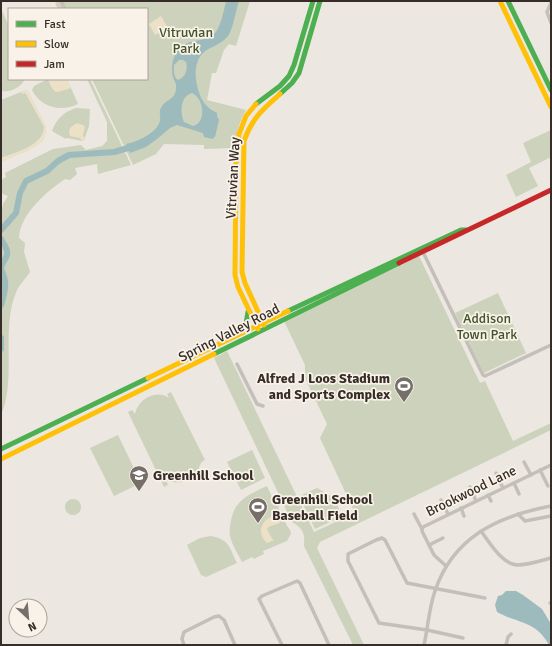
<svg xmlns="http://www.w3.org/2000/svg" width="552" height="646" font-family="Signika,sans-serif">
<rect width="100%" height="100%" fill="#ece7e0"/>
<g fill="#ccd2bb">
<path d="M 59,1 L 250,1 L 236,46 L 229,44 L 224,50 L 216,73 L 212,73 L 207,100 L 246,110 C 239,122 236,135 234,148 L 204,149 L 204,145 L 164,144 L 156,154 L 133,165 L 92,79 L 147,79 L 147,9 L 58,9 L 55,3 Z"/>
<path d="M 1,9 L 9,26 L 9,79 L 25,79 C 20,88 12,92 1,91 Z"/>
<path d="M 48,79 L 67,79 L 78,104 C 61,112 41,108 32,90 L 34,86 Z"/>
<path d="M 87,79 L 90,79 L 131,165 L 98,174 L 97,164 L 75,168 L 77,174 L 70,180 L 65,179 C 46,192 20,214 19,238 L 25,243 L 24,252 L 30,272 C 26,278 20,284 17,290 C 0,328 17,378 1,415 L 1,213 L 3,204 L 8,196 L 1,193 L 1,180 L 6,177 L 5,173 L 53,149 L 81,145 L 86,150 L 102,146 L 107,141 L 107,122 Z"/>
<path d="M 26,90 L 29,93 L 46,127 C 46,131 45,139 41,142 C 31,151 15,155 3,161 L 1,157 L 1,100 Z"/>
<path d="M 76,108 L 90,109 L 89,126 L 84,140 L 82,141 L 67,138 L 66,139 L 52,131 C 56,119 64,112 76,108 Z"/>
<polygon points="551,130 551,157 529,168 538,186 516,197 506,175 531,162 523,143"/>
<path d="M 419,256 L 480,383 L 485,381 L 513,441 L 551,423 L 551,430 L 320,542 L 317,548 L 364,645 L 353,645 L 304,546 C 305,532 303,529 292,522 L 214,358 L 227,351 L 314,532 L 355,513 L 320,438 L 327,424 L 305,378 L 305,365 L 284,321 Z"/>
<polygon points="498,293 526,353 484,373 455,313"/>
<path d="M 171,392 L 205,460 C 200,462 200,466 198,471 C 192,482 178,485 166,480 L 168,485 L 164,487 L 128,412 L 132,410 L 135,414 C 138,399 156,389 169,398 L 167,394 Z"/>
<polygon points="118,435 141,483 114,496 90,448"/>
<polygon points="252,450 265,478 241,490 227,462"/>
<path d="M 267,486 L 272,497 L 275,496 L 280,506 L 278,507 L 287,526 L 290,530 L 291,534 L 287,541 L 263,551 L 264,554 L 254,559 L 252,557 L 242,562 C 238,554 232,545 230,536 C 229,532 230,525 231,521 C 234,500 250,494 267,486 Z"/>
<polygon points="317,488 336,499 341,517 315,529 299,496"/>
<circle cx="73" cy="507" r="8"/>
<path d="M 211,536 C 230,540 229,547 237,563 L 206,577 L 201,575 L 187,545 L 200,538 Z"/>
</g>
<g fill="#ece1c7">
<polygon points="161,16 168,28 155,35 149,24"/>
<path d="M 48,79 L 67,79 L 71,88 C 56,92 55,97 48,79 Z"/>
<path d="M 26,90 L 29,93 L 46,127 C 46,131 45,139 41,142 C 31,151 15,155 3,161 L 1,158 C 16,152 43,146 44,127 L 26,94 L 25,93 L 22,94 L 21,92 Z"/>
<polygon points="77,123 85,126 83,136 85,138 82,141 80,138 70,136 69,131 71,127"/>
<path d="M 273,516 L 277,516 L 280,523 L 268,527 L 267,529 L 271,537 L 274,540 L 267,543 C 257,534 260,521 273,516 Z"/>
</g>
<g fill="#9dbbbd" fill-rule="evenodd">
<path d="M 226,1 L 239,1 C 236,10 233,29 228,36 C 221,45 210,46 202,54 C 191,66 196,92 205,104 C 208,108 213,111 217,113 L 217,116 L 219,120 L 215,137 L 214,137 L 213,139 L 204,137 L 203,133 L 177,125 L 170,128 L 157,139 L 146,147 L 130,153 L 126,144 C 137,142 157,133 160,121 C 161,116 158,111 162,106 C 167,99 176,99 176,88 C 177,84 174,81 173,77 C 171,69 172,60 176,53 C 187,36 206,44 215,33 C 221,26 224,10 226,1 ZM 179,60 L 183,60 L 186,62 C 188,69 186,77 178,80 C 173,77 174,70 174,65 ZM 192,93 C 204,98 207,123 193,126 L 184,122 C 180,113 180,96 192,93 Z"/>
<path d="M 506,591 L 516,591 L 523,595 L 542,609 L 551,624 L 551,645 L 549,645 C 536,621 519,624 497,612 L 495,605 L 498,596 L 502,595 Z"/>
</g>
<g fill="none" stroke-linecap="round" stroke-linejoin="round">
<g stroke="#9dbbbd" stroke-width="6">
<polyline points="1,230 16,213 20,193 26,181 47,171 58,161 69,155 114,152 135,146"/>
<path d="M 1,239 C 3,243 9,250 7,255 C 6,259 2,263 1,268"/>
<path d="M 1,269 C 8,283 5,291 1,305"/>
<polyline points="1,338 1,349"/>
</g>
<g stroke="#c5bfb9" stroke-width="3.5">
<polyline points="61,1 65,9"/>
<polyline points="551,3 547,12 551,23"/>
<polyline points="422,250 483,375 485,376 551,345"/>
<polyline points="237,364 257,404 263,406"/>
<polyline points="524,462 531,475"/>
<polyline points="540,470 548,486"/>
<polyline points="496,473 503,488"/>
<polyline points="514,483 519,494"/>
<polyline points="470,487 476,501"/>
<polyline points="488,495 491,501"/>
<polyline points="441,500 448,514"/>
<polyline points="461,508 464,516"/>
<polyline points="414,514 422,529"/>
<polyline points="518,514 525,521 551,516"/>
<path d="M 481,531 C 489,542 502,564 517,565 C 528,565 540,561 551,558"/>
<polyline points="429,545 443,538"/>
<polyline points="446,566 434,555 422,531 422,529 423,527 551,465"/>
<polyline points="550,603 551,603"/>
<polyline points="463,638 427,630 379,623 348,561 348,554 376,540 382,538 385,540 407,583 485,598"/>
<polyline points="184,645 182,639 184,632 214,617 219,616 224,620 235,645"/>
<polyline points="282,645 259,599 262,596 297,581 300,583 329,645"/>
<path d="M 424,645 C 428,627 429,608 435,591 C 453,537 498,516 551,506"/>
<polyline points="506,645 508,637 511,634"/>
</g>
<g stroke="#4caf50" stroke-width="5">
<polyline points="508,1 551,90"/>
<polyline points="280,94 292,83 299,73 320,1"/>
<polyline points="256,104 280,86 289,76 294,65 313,1"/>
<polyline points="288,311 461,230 466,230"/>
<polyline points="239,333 246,324 248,312"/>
<polyline points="214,354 399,263"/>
<polyline points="1,449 148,378"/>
</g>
<g stroke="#ffc107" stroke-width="5">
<polyline points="500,1 551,107"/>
<polyline points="256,104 246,116 239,134 236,163 235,275 238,287 258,329"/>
<path d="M 264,325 L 245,283 L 242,272 L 244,141 C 252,118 263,109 280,94"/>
<polyline points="148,378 288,311"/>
<polyline points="1,459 214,354"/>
</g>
<polyline stroke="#c62828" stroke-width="5" points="399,263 551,190"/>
</g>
<defs>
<symbol id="stadium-pin" viewBox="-11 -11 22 30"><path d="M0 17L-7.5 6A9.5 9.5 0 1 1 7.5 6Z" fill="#766e68" stroke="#f9f2e8"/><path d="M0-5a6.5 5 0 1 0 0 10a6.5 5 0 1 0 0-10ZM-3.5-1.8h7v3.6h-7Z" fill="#fff"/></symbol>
<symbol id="school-pin" viewBox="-11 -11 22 30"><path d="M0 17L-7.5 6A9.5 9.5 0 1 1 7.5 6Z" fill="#766e68" stroke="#f9f2e8"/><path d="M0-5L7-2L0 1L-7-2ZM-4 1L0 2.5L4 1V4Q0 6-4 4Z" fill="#fff"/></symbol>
</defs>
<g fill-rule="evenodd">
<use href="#stadium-pin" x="393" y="375" width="22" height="30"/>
<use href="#school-pin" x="128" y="464" width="22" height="30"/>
<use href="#stadium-pin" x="247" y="496" width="22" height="30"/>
</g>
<g text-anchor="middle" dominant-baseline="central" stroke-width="3.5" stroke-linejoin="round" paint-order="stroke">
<g font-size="14" fill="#43542c" stroke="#f9f2e8">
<text x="186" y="32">Vitruvian<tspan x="186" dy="16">Park</tspan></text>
<text x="487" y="318">Addison<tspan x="487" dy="16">Town Park</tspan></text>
</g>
<g font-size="14" fill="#362d28" stroke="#f9f2e8">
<text transform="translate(233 178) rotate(-87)">Vitruvian Way</text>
<text transform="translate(229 333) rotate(-27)">Spring Valley Road</text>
<text transform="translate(471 491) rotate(-26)">Brookwood Lane</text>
</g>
<g font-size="14" font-weight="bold" fill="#362d28" stroke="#f9f2e8" text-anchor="start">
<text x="390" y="378" text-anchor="end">Alfred J Loos Stadium<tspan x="390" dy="16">and Sports Complex</tspan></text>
<text x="153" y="475">Greenhill School</text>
<text x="272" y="499">Greenhill School<tspan x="272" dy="16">Baseball Field</tspan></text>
</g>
</g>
<rect width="552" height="646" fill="none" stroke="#362d28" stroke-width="4"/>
<rect x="8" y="8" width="140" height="72" fill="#f9f2e8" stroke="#aba39b"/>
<rect x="16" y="21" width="20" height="6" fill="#4caf50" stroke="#aba39b"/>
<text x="44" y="28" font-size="12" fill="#362d28">Fast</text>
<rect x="16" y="41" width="20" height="6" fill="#ffc107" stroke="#aba39b"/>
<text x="44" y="48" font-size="12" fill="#362d28">Slow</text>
<rect x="16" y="61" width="20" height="6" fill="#c62828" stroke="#aba39b"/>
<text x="44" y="68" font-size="12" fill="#362d28">Jam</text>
<g transform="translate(28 618) rotate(154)"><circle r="19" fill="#f9f2e8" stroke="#aba39b"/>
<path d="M0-3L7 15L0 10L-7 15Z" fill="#766e68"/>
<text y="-6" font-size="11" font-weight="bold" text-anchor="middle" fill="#362d28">N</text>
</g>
</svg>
